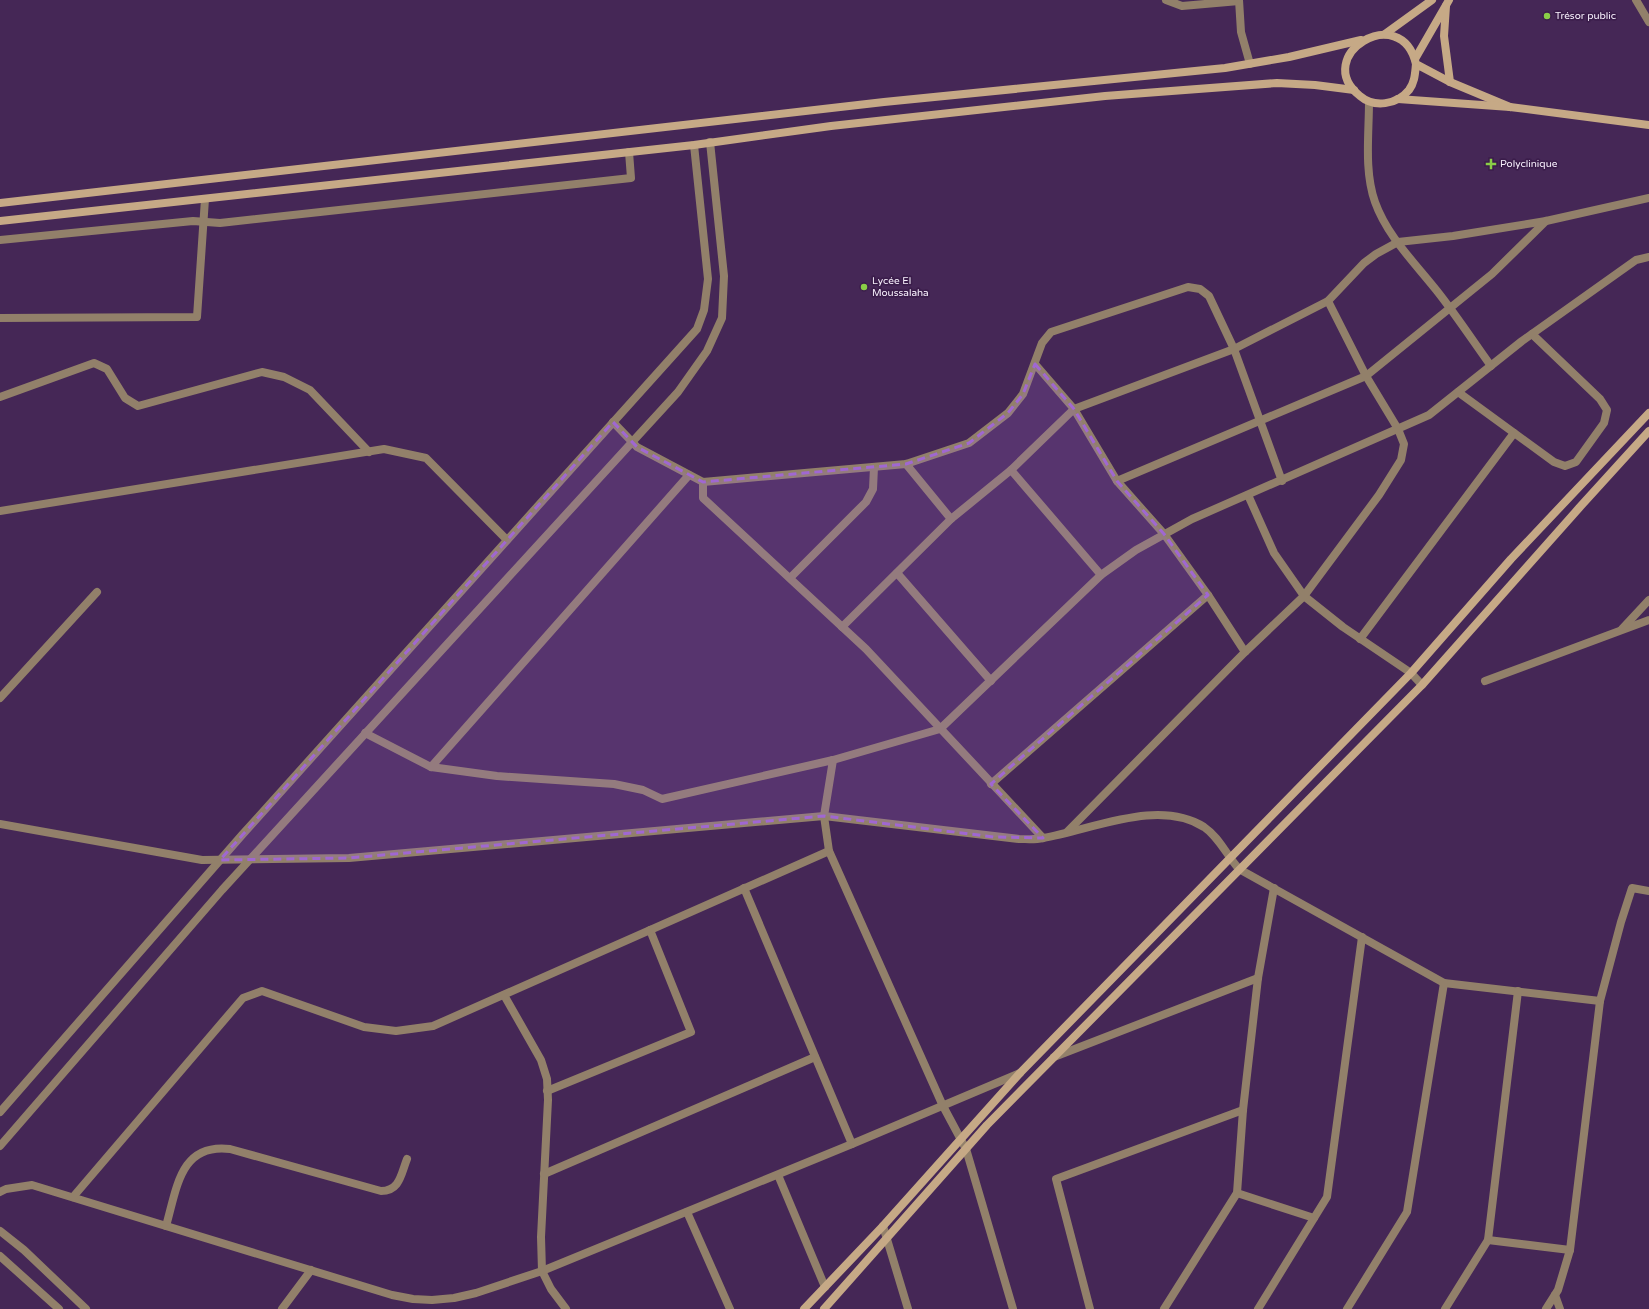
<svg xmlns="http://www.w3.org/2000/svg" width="1649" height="1309" font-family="'Varela Round',sans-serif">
<rect width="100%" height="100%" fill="#452756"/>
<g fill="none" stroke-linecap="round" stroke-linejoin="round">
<g stroke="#92806a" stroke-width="8">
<polyline points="1166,0 1182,6 1239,1"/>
<polyline points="1239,0 1241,32 1250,64"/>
<polyline points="1636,0 1649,22"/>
<path d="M 1369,102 C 1369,134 1364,171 1375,202 C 1387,236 1415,263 1437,291 C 1456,315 1473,341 1491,366"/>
<polyline points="0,240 193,221 220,223 631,178 629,152"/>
<polyline points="0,318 197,317 205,199"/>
<polyline points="1035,364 1074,409 1117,481 1164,534 1208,595 1245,652"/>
<polyline points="1458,392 1554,462 1565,466 1576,462 1604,423 1607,410 1600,399 1532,334"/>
<polyline points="0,397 94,363 107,369 125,398 138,406 262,372 284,377 310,390 369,452"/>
<polyline points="613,422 637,447 703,482 906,464 969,443 1008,413 1023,394 1042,343 1051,332 1188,287 1200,289 1209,296 1234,349 1282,481"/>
<polyline points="906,464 951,519"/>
<polyline points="1011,470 1101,575"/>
<polyline points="1117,481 1366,376 1492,274 1546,221"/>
<polyline points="703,482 703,498 866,649 1043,838"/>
<polyline points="1248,495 1274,553 1304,596 1343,627 1411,673 1422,685"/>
<polyline points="0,511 384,449 426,458 507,540"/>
<polyline points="897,573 991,681"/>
<polyline points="790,578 866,502 873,489 874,467"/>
<polyline points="842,627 951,519 1011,470 1074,409 1234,349 1328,301 1364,263 1376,254 1398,242 1453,236 1546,221 1649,198"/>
<polyline points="1622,629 1649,600"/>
<polyline points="1360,639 1514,433"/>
<polyline points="1485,681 1649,620"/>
<polyline points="0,698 97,592"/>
<polyline points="365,733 431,767 497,776 614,784 643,790 662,799 833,760 940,729 1101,575 1136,550 1192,519 1429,415 1522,341 1636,260 1649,257"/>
<polyline points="833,760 824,816 829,851 943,1106 966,1149 1013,1309"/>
<polyline points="431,767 689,475"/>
<polyline points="991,784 1208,595"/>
<path d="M 0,824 L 202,860 L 349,858 L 824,816 L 1019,839 C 1027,839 1035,840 1043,838 C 1092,830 1158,798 1204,827 C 1219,837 1227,856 1239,869 L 1444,983 L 1600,1001"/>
<polyline points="1067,832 1245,652 1304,596 1379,495 1401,460 1404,444 1398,429 1366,376 1328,301"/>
<polyline points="744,888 852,1144"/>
<polyline points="504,995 541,1060 547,1079 548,1100 541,1237 542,1271 551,1289 566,1309"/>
<polyline points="1054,1057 1258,978"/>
<polyline points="547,1091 691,1032 650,930"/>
<polyline points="0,1112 242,835 697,329 704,310 708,279 694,145"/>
<polyline points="0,1146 222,890 678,392 707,351 722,318 724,276 710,142"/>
<polyline points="544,1174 815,1057"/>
<polyline points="778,1175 825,1287"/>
<polyline points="0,1192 6,1189 32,1185 392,1295 413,1299 432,1300 454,1298 476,1293 542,1271 852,1144 1020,1073"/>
<polyline points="1237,1193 1314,1218"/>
<polyline points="73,1197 243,998 262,991 364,1027 396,1031 433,1026 829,851"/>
<polyline points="687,1212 730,1309"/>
<path d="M 166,1226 C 177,1188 180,1143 230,1149 L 381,1191 C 400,1191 401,1174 407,1159"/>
<polyline points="883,1226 908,1309"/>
<polyline points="0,1231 24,1250 86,1309"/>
<polyline points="1488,1240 1570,1250"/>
<polyline points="0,1256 59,1309"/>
<polyline points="1555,1295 1560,1309"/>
<polyline points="282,1309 311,1270"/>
<polyline points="1090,1309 1056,1179 1243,1110"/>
<polyline points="1164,1309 1237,1193 1243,1110 1258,978 1274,888"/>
<polyline points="1258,1309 1327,1197 1362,937"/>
<polyline points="1347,1309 1407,1212 1444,983"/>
<polyline points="1445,1309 1488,1240 1518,991"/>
<polyline points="1546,1309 1558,1290 1570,1250 1600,1001 1621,922 1632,888 1649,891"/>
</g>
<g stroke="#c6a986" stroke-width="8">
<polyline points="1446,6 1444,36 1450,82"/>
<polyline points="1385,34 1432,0"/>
<polyline points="1415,59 1449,0"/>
<path d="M 1416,64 C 1415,73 1415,82 1409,90 C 1397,105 1374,108 1360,96 C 1310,56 1401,0 1416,64 L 1450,82 L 1510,107"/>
<polyline points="1398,99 1510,107 1649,125"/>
<polyline points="0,203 884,102 1225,68 1289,57 1361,40"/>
<polyline points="0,221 694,145 831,126 1105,96 1277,83 1315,85 1354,90"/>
<polyline points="804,1309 883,1226 1020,1073 1411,673 1511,559 1649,413"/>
<polyline points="824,1309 987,1125 1422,685 1579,508 1649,431"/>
</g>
</g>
<path fill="#a067d2" fill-opacity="0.2" stroke="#a067d2" stroke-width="3" stroke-dasharray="8 5" stroke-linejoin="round" d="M 1035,364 L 1074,409 L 1117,481 L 1164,534 L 1208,595 L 991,784 L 1043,838 L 994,837 L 824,816 L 349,858 L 220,860 L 613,422 L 637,447 L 703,482 L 906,464 L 969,443 L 1008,413 L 1023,394 Z"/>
<g fill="#8ace47" stroke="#3b1d4b" stroke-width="1.5">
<circle cx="1547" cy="16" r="4"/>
<path d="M1489 158h4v4h4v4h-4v4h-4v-4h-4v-4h4z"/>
<circle cx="864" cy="287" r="4"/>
</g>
<g text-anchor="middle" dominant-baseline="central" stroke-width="3.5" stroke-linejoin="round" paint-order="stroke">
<g font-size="10" fill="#f8f1fd" stroke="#3b1d4b" text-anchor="start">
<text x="1555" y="16">Trésor public</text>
<text x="1500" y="164">Polyclinique</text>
<text x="872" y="281">Lycée El<tspan x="872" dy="12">Moussalaha</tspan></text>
</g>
</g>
</svg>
